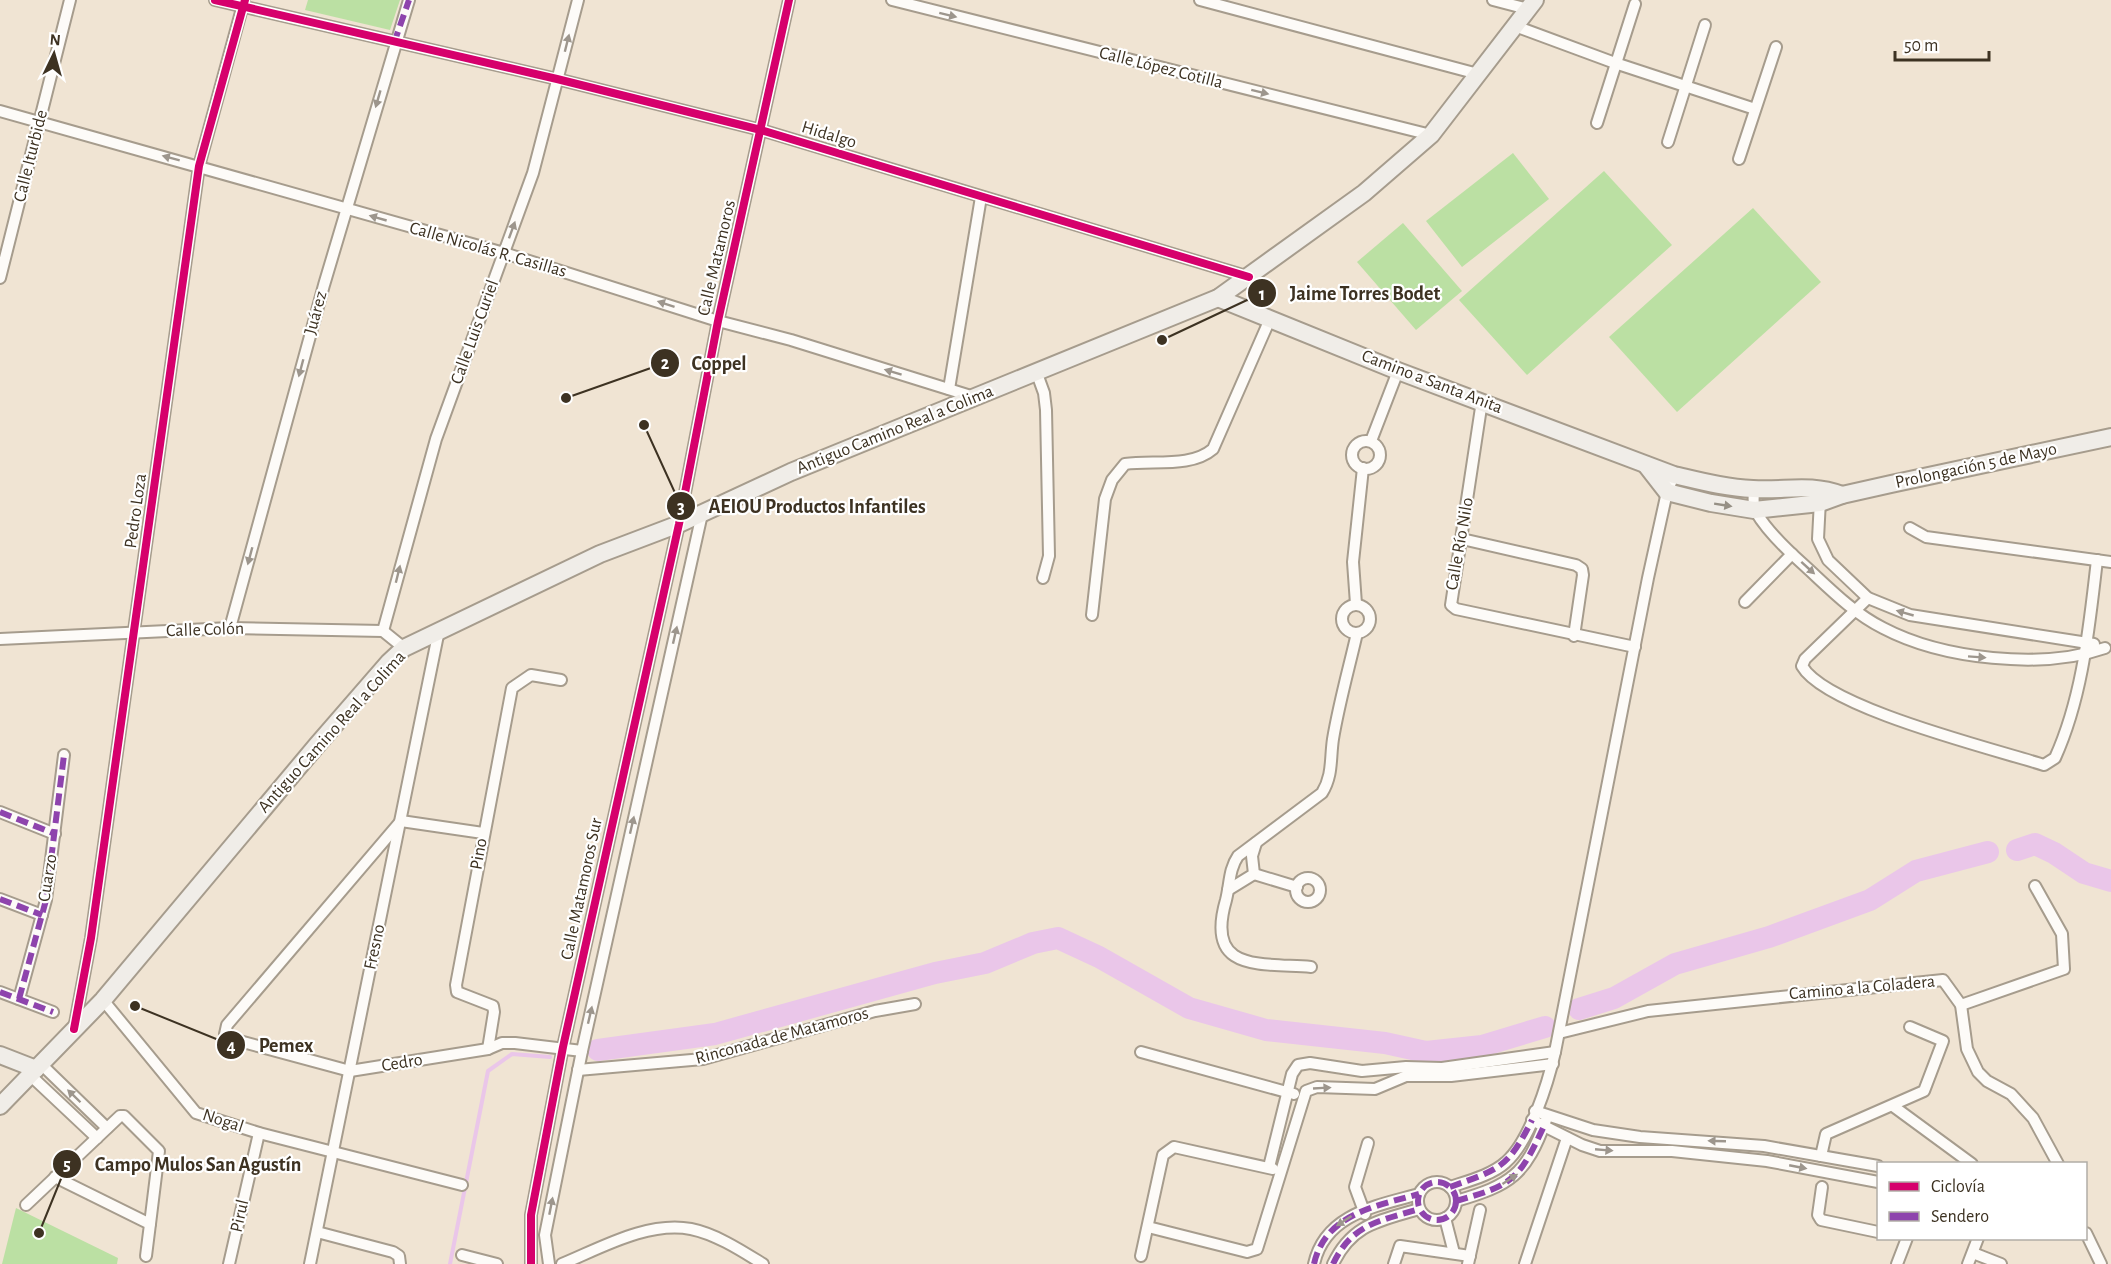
<svg xmlns="http://www.w3.org/2000/svg" width="2111" height="1264" font-family="'Alegreya Sans',sans-serif">
<rect width="100%" height="100%" fill="#f0e4d3"/>
<g fill="#bbe0a3">
<polygon points="308,0 400,0 390,30 305,10"/>
<polygon points="1513,153 1549,199 1462,267 1426,221"/>
<polygon points="1604,171 1672,245 1527,375 1459,300"/>
<polygon points="1753,208 1821,282 1677,412 1609,337"/>
<polygon points="1403,223 1462,291 1416,330 1357,262"/>
<polygon points="16,1208 118,1258 117,1264 2,1264"/>
</g>
<g fill="none" stroke-linecap="round" stroke-linejoin="round">
<g stroke="#eac6e9" stroke-width="4">
<polyline points="591,1053 598,1050"/>
<polyline points="450,1264 488,1071 512,1054 550,1057"/>
</g>
<g stroke="#eac6e9" stroke-width="22">
<polyline points="2017,850 2035,844 2054,853 2084,873 2111,881"/>
<polyline points="1579,1009 1614,998 1675,964 1769,937 1870,900 1916,871 1988,852"/>
<polyline points="598,1050 715,1034 935,973 985,963 1033,943 1058,938 1099,957 1189,1008 1266,1030 1385,1043 1426,1052 1482,1046 1545,1027"/>
</g>
<defs>
<g id="street">
<polyline points="215,0 557,79 761,130 1249,277"/>
<polyline points="892,0 1431,135"/>
<polyline points="1200,0 1478,74"/>
<polyline points="1493,0 1528,9"/>
<polyline points="1515,26 1615,63 1755,109"/>
<polyline points="0,111 504,253 718,321 791,340 974,397"/>
<polyline points="1597,123 1635,4"/>
<polyline points="1668,142 1705,25"/>
<polyline points="1739,159 1776,47"/>
<polyline points="0,278 70,0"/>
<polyline points="1036,371 1044,393 1046,410 1049,556 1043,578"/>
<polyline points="949,389 981,197"/>
<polyline points="1482,401 1451,605 1456,609 1635,647"/>
<circle cx="1366" cy="455" r="14"/>
<polyline points="1371,441 1398,371"/>
<path d="M 1754,489 C 1754,496 1752,506 1756,512 C 1767,531 1788,551 1805,566 C 1829,588 1853,613 1883,628 C 1942,659 2042,670 2105,648"/>
<polyline points="1820,500 1818,539 1828,560 1868,598 1910,615 2094,644"/>
<polyline points="1910,528 1926,537 2111,562"/>
<polyline points="1462,539 1576,565 1582,569 1583,575 1574,636"/>
<path d="M 1868,598 L 1805,659 L 1802,666 C 1826,708 1994,749 2044,765 L 2055,758 C 2083,696 2089,627 2097,560"/>
<polyline points="1745,602 1792,554"/>
<polyline points="1356,604 1353,562 1363,468"/>
<circle cx="1356" cy="619" r="14"/>
<path d="M 1092,615 L 1105,499 L 1112,480 L 1125,464 C 1153,460 1191,468 1213,449 L 1270,319"/>
<polyline points="230,628 324,285 409,0"/>
<polyline points="383,631 436,439 533,173 578,0"/>
<polyline points="0,639 230,628 383,631 404,648"/>
<polyline points="0,812 55,834"/>
<polyline points="483,833 401,821 227,1025 225,1034 232,1039 350,1071 488,1049 502,1043 515,1043 582,1051"/>
<polyline points="1254,874 1297,887"/>
<circle cx="1308" cy="890" r="12"/>
<polyline points="1228,890 1254,874 1252,856 1256,843"/>
<polyline points="0,899 42,915"/>
<path d="M 1311,967 C 1258,963 1205,972 1226,900 C 1230,884 1229,869 1238,856 L 1322,793 C 1333,775 1330,759 1333,739 C 1339,703 1349,668 1357,633"/>
<polyline points="0,992 53,1012"/>
<polyline points="19,999 46,900 64,755"/>
<polyline points="103,1000 196,1113 259,1133 462,1185"/>
<polyline points="1961,1005 2064,969 2062,934 2035,886"/>
<polyline points="74,1029 91,938 199,166 244,1"/>
<polyline points="1559,1033 1648,1011 1943,980 1961,1005 1967,1049 1978,1072 1987,1081 2011,1094 2033,1118 2058,1164"/>
<polyline points="488,1049 494,1012 493,1006 457,992 456,985 512,688 531,675 561,680"/>
<polyline points="1141,1052 1294,1094"/>
<polyline points="41,1064 107,1128"/>
<polyline points="578,1070 703,1059 875,1011 915,1004"/>
<polyline points="30,1075 97,1138"/>
<polyline points="1893,1106 1972,1164"/>
<polyline points="1535,1111 1593,1130 1640,1137 1764,1146 1878,1166"/>
<polyline points="1532,1120 1582,1145 1600,1151 1672,1151 1767,1161 1878,1182"/>
<polyline points="1821,1156 1826,1134 1924,1091 1943,1041 1910,1027"/>
<polyline points="1269,1167 1292,1074 1298,1065 1310,1063 1362,1071 1406,1067 1442,1068 1555,1052"/>
<polyline points="55,1177 150,1224 146,1256"/>
<circle cx="1437" cy="1201" r="19"/>
<path d="M 1450,1187 C 1468,1181 1492,1175 1506,1162 C 1530,1141 1548,1083 1555,1052 L 1648,578 L 1667,492 L 1674,475"/>
<polyline points="1822,1187 1818,1215 1821,1220 1878,1232"/>
<path d="M 1456,1201 C 1511,1185 1526,1175 1546,1120"/>
<polyline points="26,1205 120,1116 124,1116 159,1151 150,1224"/>
<polyline points="1365,1214 1355,1187 1368,1143"/>
<polyline points="1445,1218 1454,1253"/>
<polyline points="1148,1227 1247,1252 1257,1249 1306,1091 1317,1087 1375,1089 1406,1076 1451,1076 1553,1064"/>
<polyline points="317,1232 393,1252 399,1256 400,1264"/>
<polyline points="2086,1233 2101,1264"/>
<polyline points="1973,1253 2001,1264"/>
<polyline points="462,1255 497,1264"/>
<polyline points="1141,1256 1163,1155 1174,1147 1273,1169"/>
<polyline points="229,1264 259,1133"/>
<polyline points="310,1264 439,630"/>
<polyline points="531,1264 531,1215 563,1047 679,524 718,321 789,0"/>
<polyline points="549,1264 545,1235 582,1051 702,514"/>
<path d="M 562,1264 C 601,1248 647,1221 691,1229 C 716,1234 742,1251 763,1264"/>
<path d="M 1314,1264 C 1325,1214 1376,1206 1419,1194"/>
<path d="M 1333,1264 C 1352,1224 1379,1221 1419,1209"/>
<polyline points="1394,1264 1400,1246 1470,1256"/>
<polyline points="1468,1264 1480,1210"/>
<polyline points="1525,1264 1567,1138"/>
<polyline points="1897,1264 1907,1238"/>
<polyline points="1968,1264 1978,1238"/>
</g>
<g id="secondary">
<path d="M 1218,298 L 1398,371 L 1674,475 C 1700,481 1726,488 1753,489 C 1786,491 1809,483 1842,495"/>
<polyline points="1646,465 1667,492 1711,503 1754,510 1820,503 1842,495 1891,484 2111,437"/>
<polyline points="0,1055 36,1069"/>
<polyline points="0,1106 103,1000 317,745 389,662 404,648 600,554 679,524 791,472 1218,298 1364,193 1431,135 1535,0"/>
</g>
</defs>
<use href="#street" stroke="#a69c8d" stroke-width="14"/>
<use href="#secondary" stroke="#a69c8d" stroke-width="20"/>
<use href="#street" stroke="#fdfbf8" stroke-width="10"/>
<use href="#secondary" stroke="#f0ede8" stroke-width="16"/>
<g stroke="#8e44ad" stroke-width="6" stroke-dasharray="12 6" stroke-linecap="butt">
<polyline points="394,43 409,0"/>
<polyline points="0,812 55,834"/>
<polyline points="0,899 42,915"/>
<polyline points="0,992 53,1012"/>
<polyline points="19,999 46,900 64,755"/>
<circle cx="1437" cy="1201" r="19"/>
<path d="M 1450,1187 C 1500,1169 1508,1168 1532,1120"/>
<path d="M 1456,1201 C 1513,1185 1519,1180 1544,1126"/>
<path d="M 1314,1264 C 1325,1214 1376,1206 1419,1194"/>
<path d="M 1333,1264 C 1352,1224 1379,1221 1419,1209"/>
</g>
<defs>
<g id="cycleway">
<polyline points="215,0 557,79 761,130 1249,277"/>
<polyline points="74,1029 91,938 199,166 245,0"/>
<polyline points="531,1264 531,1215 563,1047 679,524 718,321 789,0"/>
</g>
</defs>
<use href="#cycleway" stroke="#fff" stroke-width="11"/>
<use href="#cycleway" stroke="#d6006c" stroke-width="8"/>
</g>
<defs><path id="oneway-solid" d="M-6-.8H1V-3.2L6.5 0L1 3.2V.8H-6Z" transform="scale(1.5)"/></defs>
<g fill="#9d968d">
<use href="#oneway-solid" transform="translate(948 15) rotate(14)"/>
<use href="#oneway-solid" transform="translate(567 43) rotate(-76)"/>
<use href="#oneway-solid" transform="translate(1260 92) rotate(14)"/>
<use href="#oneway-solid" transform="translate(378 99) rotate(106)"/>
<use href="#oneway-solid" transform="translate(171 158) rotate(-165)"/>
<use href="#oneway-solid" transform="translate(378 218) rotate(-164)"/>
<use href="#oneway-solid" transform="translate(512 230) rotate(-70)"/>
<use href="#oneway-solid" transform="translate(666 304) rotate(-162)"/>
<use href="#oneway-solid" transform="translate(301 368) rotate(105)"/>
<use href="#oneway-solid" transform="translate(893 372) rotate(-163)"/>
<use href="#oneway-solid" transform="translate(250 556) rotate(105)"/>
<use href="#oneway-solid" transform="translate(1808 568) rotate(42)"/>
<use href="#oneway-solid" transform="translate(398 574) rotate(-76)"/>
<use href="#oneway-solid" transform="translate(1905 613) rotate(-164)"/>
<use href="#oneway-solid" transform="translate(675 635) rotate(-77)"/>
<use href="#oneway-solid" transform="translate(1977 657) rotate(4)"/>
<use href="#oneway-solid" transform="translate(632 825) rotate(-77)"/>
<use href="#oneway-solid" transform="translate(590 1015) rotate(-77)"/>
<use href="#oneway-solid" transform="translate(1322 1088) rotate(-3)"/>
<use href="#oneway-solid" transform="translate(74 1096) rotate(-136)"/>
<use href="#oneway-solid" transform="translate(1717 1141) rotate(-178)"/>
<use href="#oneway-solid" transform="translate(1604 1150) rotate(5)"/>
<use href="#oneway-solid" transform="translate(1798 1167) rotate(11)"/>
<use href="#oneway-solid" transform="translate(1510 1179) rotate(-33)"/>
<use href="#oneway-solid" transform="translate(551 1206) rotate(-79)"/>
<use href="#oneway-solid" transform="translate(1344 1221) rotate(147)"/>
</g>
<use fill="#969085" href="#oneway-solid" transform="translate(1723 505) rotate(9)"/>
<g text-anchor="middle" dominant-baseline="central" stroke-width="4.5" stroke-linejoin="round" paint-order="stroke">
<g font-size="18" fill="#3d3222" stroke="#fff">
<text transform="translate(1161 68) rotate(14)">Calle López Cotilla</text>
<text transform="translate(829 135) rotate(17)">Hidalgo</text>
<text transform="translate(31 156) rotate(-76)">Calle Iturbide</text>
<text transform="translate(488 250) rotate(16)">Calle Nicolás R. Casillas</text>
<text transform="translate(717 258) rotate(-77)">Calle Matamoros</text>
<text transform="translate(316 313) rotate(-75)">Juárez</text>
<text transform="translate(475 332) rotate(-70)">Calle Luis Curiel</text>
<text transform="translate(1432 382) rotate(21)">Camino a Santa Anita</text>
<text transform="translate(895 430) rotate(-22)">Antiguo Camino Real a Colima</text>
<text transform="translate(1976 466) rotate(-12)">Prolongación 5 de Mayo</text>
<text transform="translate(136 511) rotate(-82)">Pedro Loza</text>
<text transform="translate(1460 544) rotate(-80)">Calle Río Nilo</text>
<text transform="translate(205 630) rotate(-2)">Calle Colón</text>
<text transform="translate(332 732) rotate(-48)">Antiguo Camino Real a Colima</text>
<text transform="translate(479 854) rotate(-80)">Pino</text>
<text transform="translate(48 878) rotate(-81)">Cuarzo</text>
<text transform="translate(582 889) rotate(-78)">Calle Matamoros Sur</text>
<text transform="translate(375 947) rotate(-78)">Fresno</text>
<text transform="translate(1862 988) rotate(-5)">Camino a la Coladera</text>
<text transform="translate(782 1036) rotate(-15)">Rinconada de Matamoros</text>
<text transform="translate(402 1063) rotate(-9)">Cedro</text>
<text transform="translate(223 1121) rotate(18)">Nogal</text>
<text transform="translate(240 1216) rotate(-77)">Pirul</text>
</g>
</g>
<path fill="none" stroke="#3d3222" stroke-width="2" d="M1162 340L1262 293M566 398L665 363M644 425L681 506M135 1006L231 1045M39 1233L67 1164"/>
<g fill="#3d3222" stroke="#fff" stroke-width="2">
<circle cx="1162" cy="340" r="6"/>
<circle cx="566" cy="398" r="6"/>
<circle cx="644" cy="425" r="6"/>
<circle cx="135" cy="1006" r="6"/>
<circle cx="39" cy="1233" r="6"/>
<circle cx="1262" cy="293" r="15"/>
<circle cx="665" cy="363" r="15"/>
<circle cx="681" cy="506" r="15"/>
<circle cx="231" cy="1045" r="15"/>
<circle cx="67" cy="1164" r="15"/>
</g>
<g font-size="18" text-anchor="middle" font-weight="bold" fill="#fff">
<text x="1262" y="300">1</text>
<text x="665" y="369">2</text>
<text x="681" y="513">3</text>
<text x="231" y="1052">4</text>
<text x="67" y="1170">5</text>
</g>
<g font-size="20" text-anchor="middle" font-weight="bold" fill="#3d3222" stroke="#fff" stroke-width="4.5" stroke-linejoin="round" paint-order="stroke">
<text x="1365" y="300">Jaime Torres Bodet</text>
<text x="719" y="370">Coppel</text>
<text x="817" y="513">AEIOU Productos Infantiles</text>
<text x="286" y="1052">Pemex</text>
<text x="198" y="1171">Campo Mulos San Agustín</text>
</g>
<rect x="1877" y="1162" width="210" height="78" fill="#ffffff" stroke="#b1ada7" stroke-width="1.5"/>
<rect x="1889" y="1182" width="30" height="9" fill="#d6006c" stroke="#b1ada7" stroke-width="1.5"/>
<text x="1931" y="1192" font-size="18" fill="#3d3222">Ciclovía</text>
<rect x="1889" y="1212" width="30" height="9" fill="#8e44ad" stroke="#b1ada7" stroke-width="1.5"/>
<text x="1931" y="1222" font-size="18" fill="#3d3222">Sendero</text>
<g transform="translate(54 54) rotate(5)" stroke="#ffffff" stroke-width="4.5" paint-order="stroke">
<path d="M0-4.5L10 22L0 15L-10 22Z" fill="#3d3222"/>
<text y="-9" font-size="16" font-weight="bold" text-anchor="middle" fill="#3d3222">N</text>
</g>
<path d="M1895 51v9h94v-9" fill="none" stroke="#3d3222" stroke-width="3"/>
<text x="1904" y="51" font-size="18" fill="#3d3222" stroke="#ffffff" stroke-width="4.5" paint-order="stroke">50 m</text>
</svg>
